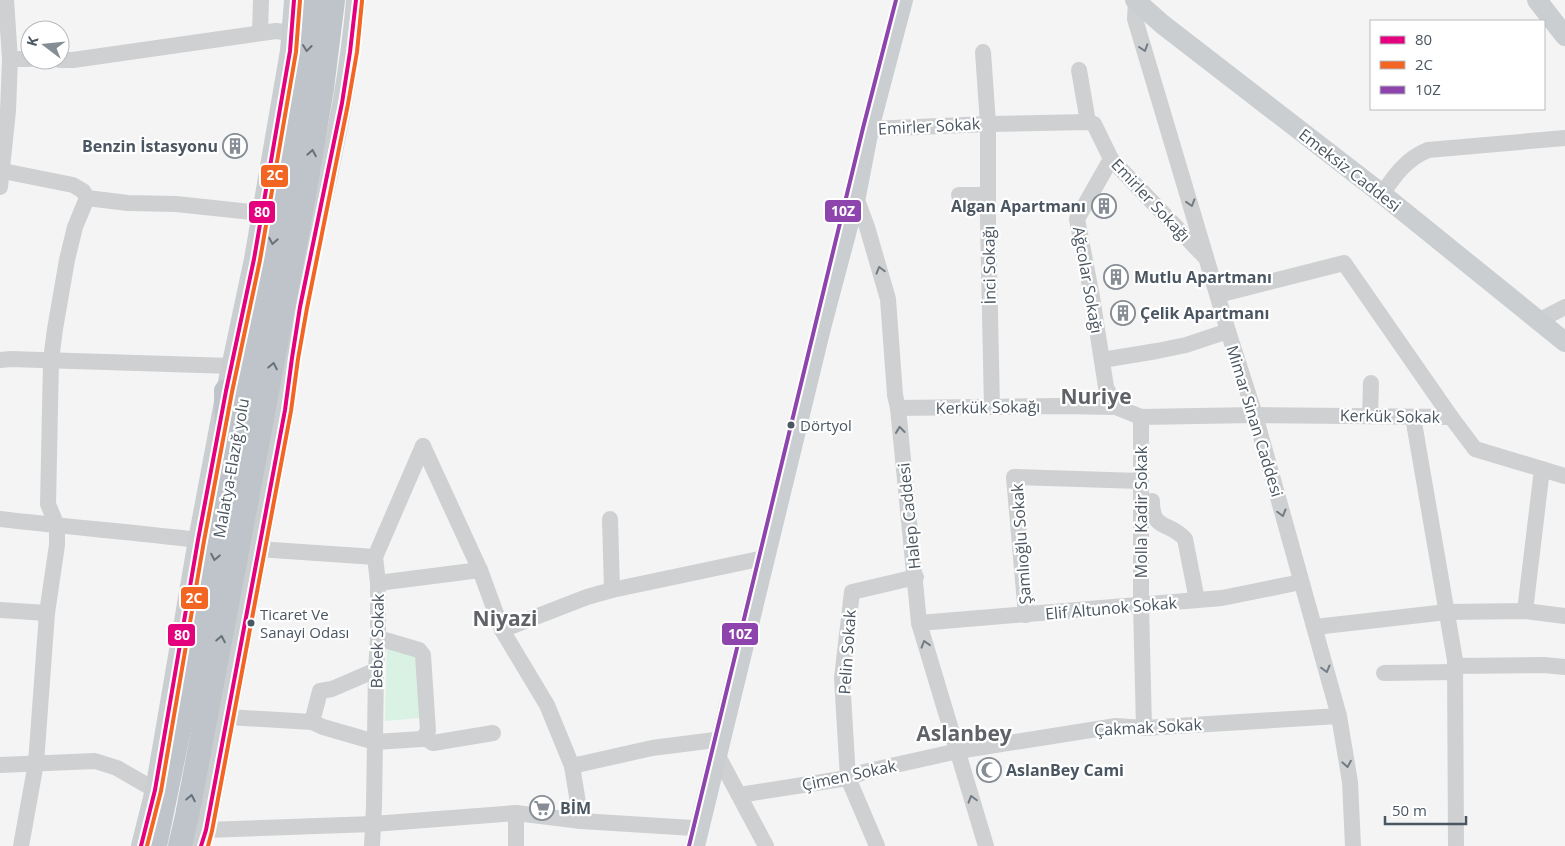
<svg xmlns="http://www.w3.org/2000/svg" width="1565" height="846" font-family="'Open Sans',sans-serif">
<rect width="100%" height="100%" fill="#f4f4f4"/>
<polygon fill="#d9f2e3" points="387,640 419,648 420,718 385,721"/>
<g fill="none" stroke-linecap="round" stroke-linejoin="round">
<g stroke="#ced0d2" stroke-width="16">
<polyline points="1136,0 1135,19 1228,331 1255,415 1339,716 1350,782 1353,846"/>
<polyline points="260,33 261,0"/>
<polyline points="983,52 988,124 988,221 992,407"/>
<polyline points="10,59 30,59"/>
<polyline points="60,60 73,60 276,31 291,33"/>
<polyline points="1079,70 1088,122"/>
<polyline points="869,129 988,124 1088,122 1094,124 1111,159 1205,257"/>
<polyline points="1111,159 1077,219 1092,297 1106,387 1116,407"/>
<polyline points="3,171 73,185 83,191 87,198 75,227 67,260 55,329 51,360 48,504 57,526 57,545 47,613 36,763 21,846"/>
<polyline points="0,187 8,111 10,59 6,0"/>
<polyline points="854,192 867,227 888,299 895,395 898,408 919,623 986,846"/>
<path d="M 1382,194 C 1395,175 1406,159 1428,150 L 1565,138"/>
<polyline points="959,195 988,195"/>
<polyline points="87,198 128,203 176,204 261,213"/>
<polyline points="1218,295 1344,263 1451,417"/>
<polyline points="1538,321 1565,307"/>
<polyline points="0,360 10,359 232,366"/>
<polyline points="1102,360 1157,351 1186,345 1228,331"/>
<polyline points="898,408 1057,406 1116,407 1141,417 1255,415 1451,417 1475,449 1565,476"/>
<polyline points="1370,416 1371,383"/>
<polyline points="1141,417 1141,604 1144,728"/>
<polyline points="1413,417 1455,660 1456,846"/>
<polyline points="423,446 480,570 502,630 587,597 612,590"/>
<path d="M 1152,501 C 1152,531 1169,521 1185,539 L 1197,600"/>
<path d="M 0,519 C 66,527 132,532 198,540"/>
<polyline points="610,519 612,590 759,559"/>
<polyline points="258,549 375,557"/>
<polyline points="378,583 480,570"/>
<polyline points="0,610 47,613"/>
<polyline points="1525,611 1542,469"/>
<polyline points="1026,615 1014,477 1140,481"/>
<polyline points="919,623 1222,598 1301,582"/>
<polyline points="1315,627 1447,612 1525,611 1565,616"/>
<polyline points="502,630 547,705 572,766 581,821 693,828"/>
<polyline points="1455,666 1544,665 1565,667"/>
<polyline points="1384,673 1455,672"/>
<polyline points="227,717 312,722 320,691 332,689 376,670"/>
<polyline points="312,722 323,727 375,742 422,739 428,731 423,655 419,650 378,638"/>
<polyline points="424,737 433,743 493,733"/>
<polyline points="718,756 766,846"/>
<polyline points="0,765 95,761 117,768 155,790"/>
<polyline points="572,766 652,748 715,740"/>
<polyline points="739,795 848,778 864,772 958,751 1116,726 1144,728 1339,716"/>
<polyline points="206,830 373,824 516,813 581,821"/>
<polyline points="372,846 374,806 376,670 378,638 378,583 375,557 423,446"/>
<polyline points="516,846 516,813"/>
<polyline points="877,846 848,778 842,678 852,592 916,577"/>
</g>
<g stroke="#caced1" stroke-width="20">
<polyline points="1135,0 1162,24 1382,194 1565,342"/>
<polyline points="1537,0 1565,36"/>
<polyline points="141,846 155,790 198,540 226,391 254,259 290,51 294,0"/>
<path d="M 201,846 L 206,830 L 285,410 C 299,271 345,139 356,0"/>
<polyline points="695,846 821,328 856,196 869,129 903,0"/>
</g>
<g stroke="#bec4c9" stroke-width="24">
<polyline points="226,391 227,433"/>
<polyline points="155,846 228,492 278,214 301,104 312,0"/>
<polyline points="180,846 187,816 303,201 322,88 333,0"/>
</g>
<defs>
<g id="bus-1">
<polyline points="141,846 155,790 198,540 226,391 254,259 290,51 294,0"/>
<polyline points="201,846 206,830 285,410 292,358 300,307 342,103 350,52 356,0"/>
</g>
<g id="bus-2">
<polyline points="147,846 161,791 204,541 232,392 260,260 296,52 300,0"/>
<polyline points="208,846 212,831 291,411 298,359 307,308 348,104 357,52 362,1"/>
</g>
<polyline id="bus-3" points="689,846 863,128 896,0"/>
</defs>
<use href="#bus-1" stroke="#fff" stroke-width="8"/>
<use href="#bus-2" stroke="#fff" stroke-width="8"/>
<use href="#bus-3" stroke="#fff" stroke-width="8"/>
<use href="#bus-1" stroke="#e5007d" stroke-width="4"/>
<use href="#bus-2" stroke="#f26522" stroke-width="4"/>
<use href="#bus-3" stroke="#8e44ad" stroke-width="4"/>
</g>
<defs><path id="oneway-chevron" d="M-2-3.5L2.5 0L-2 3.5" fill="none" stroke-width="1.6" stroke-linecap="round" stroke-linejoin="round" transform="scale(1.25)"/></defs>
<g stroke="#67727b">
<use href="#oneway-chevron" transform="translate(307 48) rotate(97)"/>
<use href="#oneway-chevron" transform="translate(312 153) rotate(-80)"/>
<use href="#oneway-chevron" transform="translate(273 241) rotate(100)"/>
<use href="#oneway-chevron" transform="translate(273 366) rotate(-79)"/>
<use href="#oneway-chevron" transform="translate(215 557) rotate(101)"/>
<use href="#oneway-chevron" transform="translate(221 639) rotate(-79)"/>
<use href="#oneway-chevron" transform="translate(191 798) rotate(-79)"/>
</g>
<g stroke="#727b83">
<use href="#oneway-chevron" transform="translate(1144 48) rotate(72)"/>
<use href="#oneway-chevron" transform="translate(1191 203) rotate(73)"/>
<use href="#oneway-chevron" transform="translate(880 270) rotate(-106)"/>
<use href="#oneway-chevron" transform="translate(900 430) rotate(-96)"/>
<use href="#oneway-chevron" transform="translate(1282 513) rotate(75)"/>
<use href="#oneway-chevron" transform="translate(925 644) rotate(-107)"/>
<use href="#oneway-chevron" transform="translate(1326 669) rotate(75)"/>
<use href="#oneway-chevron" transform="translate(1347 764) rotate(80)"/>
<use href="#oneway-chevron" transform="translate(972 799) rotate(-106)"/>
</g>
<defs>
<symbol id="building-ring" viewBox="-11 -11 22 22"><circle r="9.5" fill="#fff" stroke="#868d94" stroke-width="1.5"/><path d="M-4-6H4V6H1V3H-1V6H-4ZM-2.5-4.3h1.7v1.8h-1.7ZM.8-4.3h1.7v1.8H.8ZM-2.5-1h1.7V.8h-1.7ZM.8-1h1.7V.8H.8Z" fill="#868d94"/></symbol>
<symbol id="mosque-ring" viewBox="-11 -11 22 22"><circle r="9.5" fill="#fff" stroke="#868d94" stroke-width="1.5"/><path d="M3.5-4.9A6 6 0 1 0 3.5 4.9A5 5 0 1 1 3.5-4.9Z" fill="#868d94"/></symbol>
<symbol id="supermarket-ring" viewBox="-11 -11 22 22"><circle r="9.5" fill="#fff" stroke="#868d94" stroke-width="1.5"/><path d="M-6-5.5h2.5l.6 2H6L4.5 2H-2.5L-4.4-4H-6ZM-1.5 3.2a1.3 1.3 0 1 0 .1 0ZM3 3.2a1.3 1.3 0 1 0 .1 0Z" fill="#868d94"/></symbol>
</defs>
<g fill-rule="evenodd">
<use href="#building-ring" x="221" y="132" width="28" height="28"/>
<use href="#building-ring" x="1090" y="192" width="28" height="28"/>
<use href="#building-ring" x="1102" y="263" width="28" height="28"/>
<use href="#building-ring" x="1109" y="299" width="28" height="28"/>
<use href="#mosque-ring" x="975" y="756" width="28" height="28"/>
<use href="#supermarket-ring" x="528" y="794" width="28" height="28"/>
</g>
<g fill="#4a5661" stroke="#fff" stroke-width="2">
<circle cx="791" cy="425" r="4.5"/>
<circle cx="251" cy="623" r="4.5"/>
</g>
<g text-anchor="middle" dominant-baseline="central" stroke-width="4.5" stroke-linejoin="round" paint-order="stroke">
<g font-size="15" fill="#4a5661" stroke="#fff" text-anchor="start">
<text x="800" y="425">Dörtyol</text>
<text x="260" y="614">Ticaret Ve<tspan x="260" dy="18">Sanayi Odası</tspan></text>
</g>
<g font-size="16" fill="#4a5661" stroke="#fff">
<text transform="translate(929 126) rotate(-3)">Emirler Sokak</text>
<text transform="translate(1350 170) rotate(38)">Emeksiz Caddesi</text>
<text transform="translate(1151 200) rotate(47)">Emirler Sokağı</text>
<text transform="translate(989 265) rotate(-91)">İnci Sokağı</text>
<text transform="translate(1088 280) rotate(80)">Ağcolar Sokağı</text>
<text transform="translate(988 407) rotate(-1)">Kerkük Sokağı</text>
<text transform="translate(1390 416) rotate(1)">Kerkük Sokak</text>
<text transform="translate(1255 421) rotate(73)">Mimar Sinan Caddesi</text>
<text transform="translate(231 468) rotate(-80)">Malatya-Elazığ yolu</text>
<text transform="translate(1141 512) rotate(-90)">Molla Kadir Sokak</text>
<text transform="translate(909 516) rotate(-96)">Halep Caddesi</text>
<text transform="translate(1021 544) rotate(-94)">Şamlıoğlu Sokak</text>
<text transform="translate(1111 608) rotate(-5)">Elif Altunok Sokak</text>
<text transform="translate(377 641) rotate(-89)">Bebek Sokak</text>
<text transform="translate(847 652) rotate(-86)">Pelin Sokak</text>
<text transform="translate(1148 727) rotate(-3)">Çakmak Sokak</text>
<text transform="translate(849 775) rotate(-12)">Çimen Sokak</text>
</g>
<g font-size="16" font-weight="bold" fill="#4a5661" stroke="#fff" text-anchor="start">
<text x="218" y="146" text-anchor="end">Benzin İstasyonu</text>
<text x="1086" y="206" text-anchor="end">Algan Apartmanı</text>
<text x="1134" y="277">Mutlu Apartmanı</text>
<text x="1140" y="313">Çelik Apartmanı</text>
<text x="1006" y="770">AslanBey Cami</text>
<text x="560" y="808">BİM</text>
</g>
<g font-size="21" font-weight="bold" fill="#5f6368" stroke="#fff">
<text x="1096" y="396">Nuriye</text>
<text x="505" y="618">Niyazi</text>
<text x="964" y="733">Aslanbey</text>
</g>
</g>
<g stroke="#fff" stroke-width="2">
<rect x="260" y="164" width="29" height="24" rx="5" fill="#f26522"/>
<rect x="824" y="199" width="38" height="24" rx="5" fill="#8e44ad"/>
<rect x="248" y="200" width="28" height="24" rx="5" fill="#e5007d"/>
<rect x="180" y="586" width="29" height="24" rx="5" fill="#f26522"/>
<rect x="721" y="622" width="38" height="24" rx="5" fill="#8e44ad"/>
<rect x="167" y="623" width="29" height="24" rx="5" fill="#e5007d"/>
</g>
<g font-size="14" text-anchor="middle" font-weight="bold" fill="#fff">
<text x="275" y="180">2C</text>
<text x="843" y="216">10Z</text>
<text x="262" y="217">80</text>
<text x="194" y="603">2C</text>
<text x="740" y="639">10Z</text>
<text x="182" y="640">80</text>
</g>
<rect x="1370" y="20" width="175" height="90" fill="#ffffff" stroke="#b7bbc0"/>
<rect x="1380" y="36" width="25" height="8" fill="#e5007d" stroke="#b7bbc0"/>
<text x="1415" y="45" font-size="15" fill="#4a5661">80</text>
<rect x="1380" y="61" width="25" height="8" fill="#f26522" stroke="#b7bbc0"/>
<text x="1415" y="70" font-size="15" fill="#4a5661">2C</text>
<rect x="1380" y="86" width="25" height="8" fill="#8e44ad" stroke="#b7bbc0"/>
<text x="1415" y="95" font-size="15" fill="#4a5661">10Z</text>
<g transform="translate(45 45) rotate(286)"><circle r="24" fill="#ffffff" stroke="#b7bbc0"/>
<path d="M0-4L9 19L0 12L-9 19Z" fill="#868d94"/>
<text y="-8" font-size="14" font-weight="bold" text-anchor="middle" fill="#4a5661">K</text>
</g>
<path d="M1385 816v8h81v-8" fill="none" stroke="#4a5661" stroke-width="2.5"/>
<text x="1392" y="816" font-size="15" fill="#4a5661" stroke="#ffffff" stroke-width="4" paint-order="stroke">50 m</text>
</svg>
